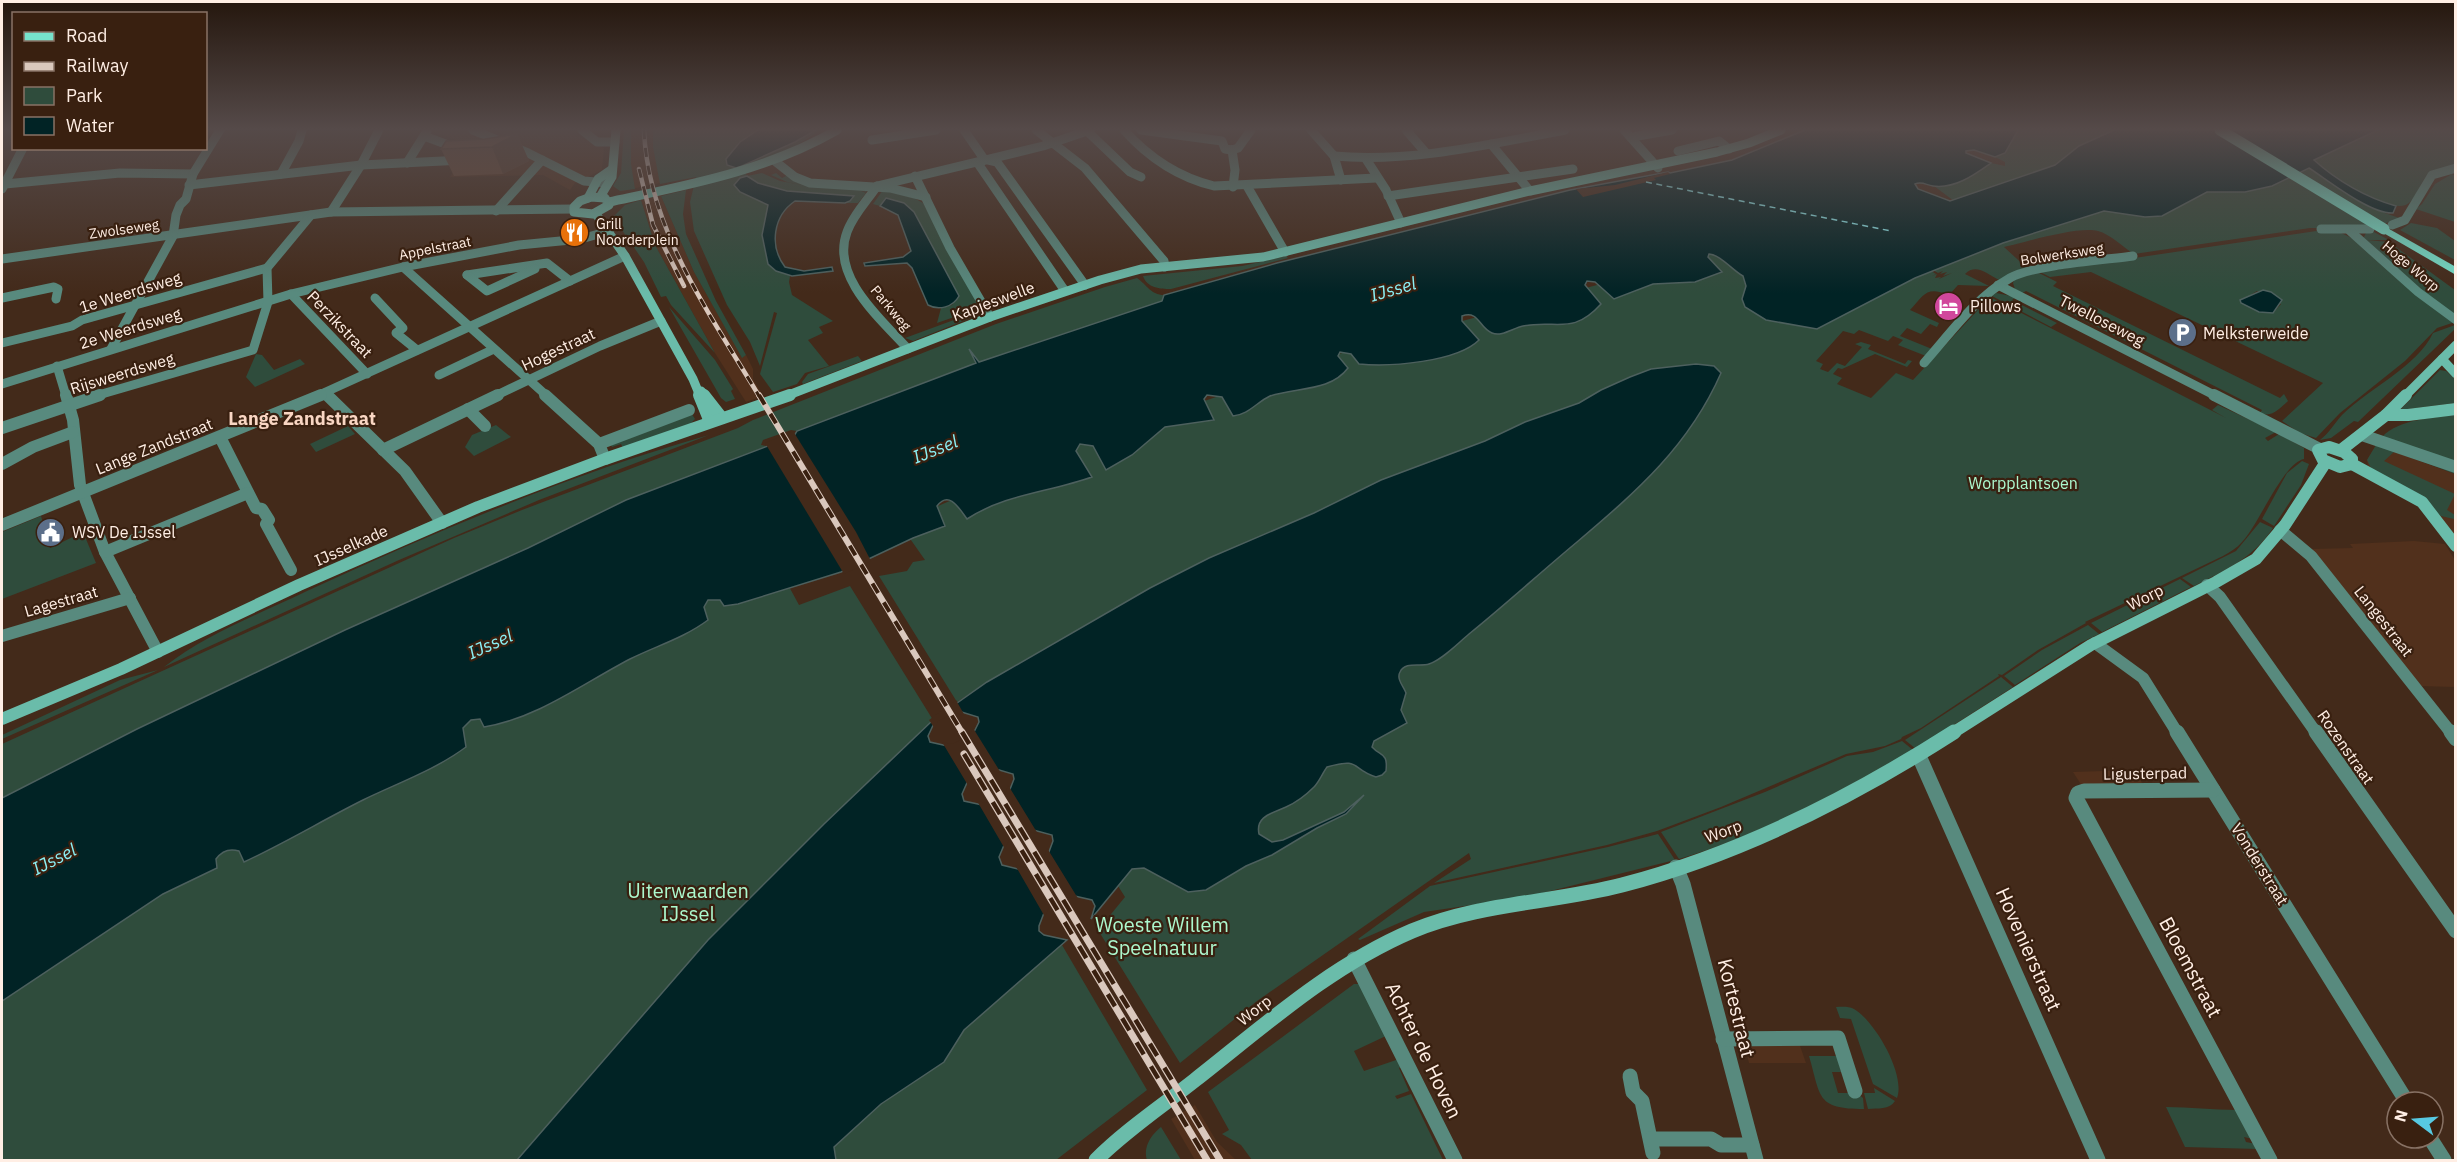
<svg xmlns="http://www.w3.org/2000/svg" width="2457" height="1162" font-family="'IBM Plex Sans',sans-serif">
<rect width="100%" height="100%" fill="#432a1a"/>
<g fill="#51301c">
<polygon points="430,130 569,130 568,132 604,148 602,170 575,183 570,190 543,175 450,177 459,162 478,149"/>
<polygon points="624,130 662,130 669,181 622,191 619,177 621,173"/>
<polygon points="661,196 694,272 742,357 746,355 753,369 753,379 763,396 746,402 715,353 655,245 641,200"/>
<polygon points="2376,445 2455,474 2455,535 2433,508 2368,466 2367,460"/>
<polygon points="2414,541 2445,544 2455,560 2455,687 2418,686 2312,549 2353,548 2350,544"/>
<polygon points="2135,770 2144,787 2082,786 2073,772"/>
<polygon points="1744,1043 1799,1043 1806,1063 1749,1063"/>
<polygon points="1195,1105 1217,1142 1236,1160 1195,1160 1171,1119"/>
</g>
<g fill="#2f4c3c" fill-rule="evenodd">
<polygon points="624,130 631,130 631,164 635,189 620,191 613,186 621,173"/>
<path d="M 653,130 L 820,130 L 799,144 L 744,171 L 747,176 L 762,173 L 780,181 L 808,186 L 787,182 L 771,175 L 776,173 L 782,178 L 788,175 L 868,189 L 866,192 L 859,190 L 866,193 L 858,203 L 845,203 L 850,201 L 854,196 L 803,193 C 783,212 774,217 776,246 C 777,257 781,265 791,270 L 789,282 L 792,295 L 833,321 L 819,327 L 823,333 L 808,340 L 829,366 L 805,373 L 797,384 L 773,392 L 760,374 L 777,313 L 774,312 L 760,366 L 750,342 L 727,305 L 694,231 L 690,202 L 696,177 L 660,184 L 653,147 Z"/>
<polygon points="2018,130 2114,130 2079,146 2055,165 1954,201 1934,186 1966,180 1991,163 2005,166 2005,162 1995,157 2005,153"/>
<path d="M 2233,130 L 2455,130 L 2455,167 L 2428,174 C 2415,189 2416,211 2392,205 L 2385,213 L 2402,219 L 2366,228 L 2310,228 L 2134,254 C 2123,247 2110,234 2098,231 C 2078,226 2026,242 2004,247 L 2028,269 L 1999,280 C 1987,274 1976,263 1965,274 L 1989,286 L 1958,285 L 1949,295 C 1926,286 1925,294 1910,310 L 1939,323 L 1937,327 L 1930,324 L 1921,334 L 1907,328 L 1900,336 L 1932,349 L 1926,356 L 1898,345 L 1903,340 L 1893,336 L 1888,341 L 1859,330 L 1854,334 L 1843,331 L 1816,361 L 1823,364 L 1820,369 L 1828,372 L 1837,363 L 1845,366 L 1862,347 L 1855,344 L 1861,342 L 1871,345 L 1868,349 L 1905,364 L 1908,360 L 1912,361 L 1907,367 L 1875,354 L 1842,369 L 1838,368 L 1833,374 L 1842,378 L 1837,384 L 1871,398 L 1896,373 L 1913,380 L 1990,297 L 2226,418 L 2212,410 L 2218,405 L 2276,432 L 2265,438 L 2268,441 L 2279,434 L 2304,448 L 2304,459 C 2283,463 2258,526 2242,542 C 2237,548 2230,552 2223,556 L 2085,622 L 2086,623 L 2038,650 L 2002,675 L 1998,674 L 1999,676 L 1921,728 L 1902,737 L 1901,739 L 1885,746 L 1846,754 L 1721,807 L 1657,831 L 1607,845 L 1434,883 L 1471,859 L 1469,853 L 1257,1001 L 1180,1063 L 1098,930 L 1125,897 L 989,681 L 957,702 L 879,576 L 907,571 L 913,562 L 925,560 L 899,523 L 1078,445 L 1342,353 L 1713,254 L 1859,223 L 1927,273 L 1931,271 L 1936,274 L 1932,276 L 1937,274 L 1935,278 L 1941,277 L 1939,279 L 1952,273 L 1943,276 L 1947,272 L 1940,274 L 1943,271 L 1938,273 L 1933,270 L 2003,243 L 2104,211 L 2145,217 L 2162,216 L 2207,192 L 2245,192 L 2272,186 L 2302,172 Z"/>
<polygon points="2452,174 2455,176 2455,222 2416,209 2422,204 2435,184"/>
<polygon points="686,190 683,214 686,234 716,301 746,355 742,358 694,272 661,196"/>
<polygon points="883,190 914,198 923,203 980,308 937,323 941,308 952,305 959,296 914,212 884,200 880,206 873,204"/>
<polygon points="641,200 655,245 715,353 671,305 666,296 661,297 644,262 613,217 625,205"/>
<polygon points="2411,223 2437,228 2455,241 2455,260 2400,230"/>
<path d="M 2323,230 L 2341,233 L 2352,238 L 2455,322 L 2437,328 L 2405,361 L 2340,413 L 2316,438 L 2300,433 L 2282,421 L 2323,383 L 2091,272 L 2050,277 L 2040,272 ZM 2257,291 L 2281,304 L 2273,313 L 2250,308 L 2252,294 Z"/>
<polygon points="2372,231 2389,240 2367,240 2389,242 2455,290 2455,318 2363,239 2366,233"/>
<path d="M 1286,256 L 1288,258 L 1171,289 C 1160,289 1147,288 1143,276 L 1242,266 Z"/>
<path d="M 2037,272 L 2057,282 L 2053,286 L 2280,398 L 2284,394 L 2288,401 C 2279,409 2272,418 2260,413 L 2262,410 L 2026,291 L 2022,293 L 2015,289 L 2013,283 L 2015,279 Z"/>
<path d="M 1137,278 C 1147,285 1151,295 1164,295 L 1162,301 L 979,362 L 969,349 L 976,363 L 797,431 L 791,430 L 763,440 L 761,445 L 766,446 L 763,448 L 2,809 L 2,744 L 454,538 L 522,510 L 738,428 L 753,420 L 996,324 L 1105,287 Z"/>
<polygon points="1996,293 2016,297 2012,300 2057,323 2051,327 1992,296"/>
<polygon points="669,307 715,360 733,389 731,391 735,399 726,402 721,398"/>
<polygon points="981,310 978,315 913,341 905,338"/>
<path d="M 2455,325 L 2455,329 L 2358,422 L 2354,421 L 2331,438 L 2320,440 C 2329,433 2334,424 2342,415 C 2368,389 2417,367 2433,333 Z"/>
<polygon points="256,354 262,355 274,370 300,359 305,364 255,387 246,377"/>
<polygon points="858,356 862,361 803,384 802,382 808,374"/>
<polygon points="2440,370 2446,371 2455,379 2455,403 2400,410"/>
<polygon points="690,411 695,419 690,424 623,448 621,444 612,447 611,445"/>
<path d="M 2455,415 L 2455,465 L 2382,437 C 2399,419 2432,418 2455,415 Z"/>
<polygon points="496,425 511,437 474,456 465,447 472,435"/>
<polygon points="348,426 355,434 316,452 310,444"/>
<path d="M 709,435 L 539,500 L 399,560 L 164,667 C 206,634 259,614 307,591 C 437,531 571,474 709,435 Z"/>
<polygon points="2380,444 2455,469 2455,474 2395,451 2384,461 2455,494 2447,510 2455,515 2454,519 2441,516 2413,493 2372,470 2367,460 2376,445"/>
<polygon points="2302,461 2309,464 2301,485 2276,523 2274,526 2262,519 2287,473"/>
<polygon points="41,516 50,548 83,532 96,563 2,599 2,532"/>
<path d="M 2260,522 L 2273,528 C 2252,559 2227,569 2194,586 L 2182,578 L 2236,551 Z"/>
<polygon points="780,570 799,605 850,586 933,720 902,750 1026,974 1062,945 1147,1090 1056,1160 2,1160 2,972 471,718 709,599"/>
<polygon points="2180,579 2191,587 2102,632 2091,623"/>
<polygon points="2088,625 2099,634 2080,643 2015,685 2004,676 2042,650"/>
<polygon points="158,670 2,739 2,735 120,680"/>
<polygon points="2001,677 2013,687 1916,749 1905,740"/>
<path d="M 1902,741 L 1913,750 C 1838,792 1762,835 1679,859 L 1661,832 L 1765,792 L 1847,756 L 1873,752 Z"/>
<polygon points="1658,834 1675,860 1526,897 1424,912 1360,940 1358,939 1430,886 1608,847"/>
<polygon points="1354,984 1359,984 1388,1035 1354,1051 1364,1071 1402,1058 1405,1065 1399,1068 1409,1091 1395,1096 1397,1099 1411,1094 1443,1160 1252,1160 1241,1145 1222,1134 1229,1130 1208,1092"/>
<path d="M 1836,1007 C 1842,1007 1848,1006 1854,1009 C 1875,1021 1906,1075 1897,1098 L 1873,1084 L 1851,1019 L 1840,1018 Z"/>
<path d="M 1809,1056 L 1837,1056 L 1841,1072 L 1832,1072 L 1838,1093 L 1857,1093 L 1863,1098 L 1864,1109 C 1816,1109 1821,1097 1809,1056 Z"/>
<path d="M 1874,1088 L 1895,1101 C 1889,1110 1878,1108 1868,1109 L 1864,1093 L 1875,1093 Z"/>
<path d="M 2166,1107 C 2190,1107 2212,1110 2238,1110 L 2253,1139 L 2244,1137 L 2246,1142 L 2256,1144 L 2258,1149 L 2185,1147 Z"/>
<path d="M 1161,1127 L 1181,1160 L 1183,1160 L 1147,1160 C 1143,1147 1151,1135 1161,1127 Z"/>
</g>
<g fill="#012325" stroke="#4d605e" stroke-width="1.5" fill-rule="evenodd">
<polygon points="758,130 816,130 795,142 742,166 736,168 727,165 726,159 740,142"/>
<path d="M 1805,130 L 2018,130 L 2005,153 L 1995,157 L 1974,150 L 1966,151 L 1966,153 L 1991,163 C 1974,175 1955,189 1933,186 C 1926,185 1922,181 1915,184 L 1918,189 L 1950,201 L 2055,165 L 2079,146 L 2114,130 L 2378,130 L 2314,160 C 2337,181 2367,198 2396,206 L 2393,213 C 2370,214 2329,181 2309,168 L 2272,186 L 2245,192 L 2207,192 L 2162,216 L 2145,217 L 2104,211 L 2003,243 L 1915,278 L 1817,329 L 1766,320 L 1745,307 L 1742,299 L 1746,286 L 1743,276 C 1732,270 1721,255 1709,254 L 1708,257 L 1722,272 L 1695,282 L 1653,284 L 1614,299 L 1595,282 L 1587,281 L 1585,285 L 1601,304 C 1572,336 1557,319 1523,326 C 1513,328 1502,337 1492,333 C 1479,328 1479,310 1462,316 L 1462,321 L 1479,340 C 1457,362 1390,367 1359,364 L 1351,354 L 1340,352 L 1338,356 L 1348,368 C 1330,392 1296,387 1270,396 C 1257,402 1248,415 1233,416 L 1222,397 L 1207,395 L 1204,399 L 1214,420 L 1165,427 L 1132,455 L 1106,470 L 1093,446 L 1080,444 L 1076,451 L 1092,477 C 1050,492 1005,494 967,519 C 959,508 949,490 937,506 L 945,526 L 913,538 L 841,572 L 738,604 L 724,606 L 720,600 L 708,600 L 704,607 L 708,620 C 684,638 656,646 630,659 C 582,684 538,718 484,727 L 480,719 L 471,720 L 463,728 L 466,747 C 435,770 398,783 363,800 C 323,820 285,843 244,862 L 239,851 C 229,848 221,852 216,859 L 217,868 L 163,894 L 2,1001 L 2,798 L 137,729 L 345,630 L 528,548 L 626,500 L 794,436 L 797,431 L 976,363 L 969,349 L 979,362 L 1162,301 L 1164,295 L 1277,263 L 1570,190 L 1668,172 L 1670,173 L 1732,160 Z"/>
<path d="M 747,176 L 758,183 L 787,191 L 854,196 L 850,201 L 845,203 L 795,201 C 773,216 769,246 785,267 L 804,271 L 832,267 L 833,271 L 792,276 L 776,271 L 768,264 L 762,235 L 768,205 L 740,192 L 734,185 L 740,178 Z"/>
<path d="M 886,198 L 904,203 L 914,212 L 959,296 C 953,307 939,311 928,305 L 912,268 L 907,263 L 865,266 L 864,263 L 903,257 L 911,251 L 898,215 L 880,206 Z"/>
<polygon points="2263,290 2271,292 2282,300 2273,313 2259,312 2241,303 2240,300"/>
<path d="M 1696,364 L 1714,366 L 1721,373 C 1689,446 1637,491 1577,542 C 1541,572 1506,604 1469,634 C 1457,644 1443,659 1429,664 C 1420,667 1405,661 1400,672 C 1396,679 1404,687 1406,693 L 1401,710 L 1407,723 L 1374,741 L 1372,747 C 1381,757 1388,752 1386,771 L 1382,775 L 1376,777 C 1350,769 1362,757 1327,767 C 1322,774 1319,782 1314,787 C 1307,794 1295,803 1286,807 C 1273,813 1255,816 1259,834 L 1272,842 L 1283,840 L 1344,812 L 1364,795 L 1346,814 L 1317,828 L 1272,855 L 1246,866 L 1206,890 L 1188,892 L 1144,868 L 1132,869 L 1091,919 L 1095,906 L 1092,900 L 1066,894 L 1047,905 L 1039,926 L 1039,931 L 1044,935 L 1067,940 L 964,1030 L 944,1062 L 881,1104 L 834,1147 L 836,1160 L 517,1160 L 708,940 L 824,824 L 933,720 L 987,682 L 1150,588 L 1209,558 L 1314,513 L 1381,480 L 1485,441 L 1525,422 L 1579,403 L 1601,390 L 1630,377 L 1651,369 ZM 955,710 L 978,717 L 979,722 L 971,738 L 952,747 L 930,742 L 928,736 L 936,719 ZM 989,767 L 1013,774 L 1014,779 L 1007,797 L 987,806 L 964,801 L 962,794 L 970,776 ZM 1026,828 L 1052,835 L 1053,841 L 1046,860 L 1026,871 L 1002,865 L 999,857 L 1007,838 Z"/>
</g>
<g fill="#432a1a">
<polygon points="1668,172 1670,174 1654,178 1656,180 1583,197 1576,189 1615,185"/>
<polygon points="793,431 856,532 871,561 844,574 765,443"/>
<polygon points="956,700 965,716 955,713 938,721 935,729 929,720"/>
<polygon points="973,728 1001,773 989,770 972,778 969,787 942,742 952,744 969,736"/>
<polygon points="1008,785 1038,834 1027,831 1009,840 1005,849 977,801 987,803 1005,795"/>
<polygon points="1047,848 1079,900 1067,897 1049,907 1045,917 1015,865 1026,868 1044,858"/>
</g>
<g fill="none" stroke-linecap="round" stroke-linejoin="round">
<polyline stroke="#8bf0f5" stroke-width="1.5" stroke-dasharray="6 4.5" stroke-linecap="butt" points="1646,182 1891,231"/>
<g stroke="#588a7e" stroke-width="9">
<polyline points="473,130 528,153 584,181 608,183"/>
<polyline points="582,130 597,142 615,142"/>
<polyline points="964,130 984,159 997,162 1085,285"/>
<polyline points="1036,130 1085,168 1164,261 1165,267"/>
<path d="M 1124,130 C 1149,158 1177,177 1214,186 L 1376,178"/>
<polyline points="1141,130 1222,141 1225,149 1232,150"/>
<polyline points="1311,130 1334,156 1341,180"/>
<polyline points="1406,130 1426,153"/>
<polyline points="1624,130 1658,168"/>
<polyline points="1087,131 1130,172 1141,177"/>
<polyline points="424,136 459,149"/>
<polyline points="1632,137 1672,130"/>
<polyline points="872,140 936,130"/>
<polyline points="1491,144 1530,191"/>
<polyline points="1232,150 1235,170 1233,187"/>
<polyline points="1232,150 1238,148 1251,130"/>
<polyline points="1678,151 1719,141 1729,149"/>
<path d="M 1334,156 C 1411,163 1490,144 1565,130"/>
<polyline points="984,159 979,165 1065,291"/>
<polyline points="1366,159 1386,190 1401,223"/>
<polyline points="776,162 795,177 810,183 890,188 926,197"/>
<polyline points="407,163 427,131"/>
<polyline points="281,174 299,141 302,130"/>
<polyline points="915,176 950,248 990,317"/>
<polyline points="5,184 120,173 193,174"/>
<polyline points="189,185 361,165 463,160"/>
<polyline points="877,186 1043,146 1090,130"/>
<path d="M 877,186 C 867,201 853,215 847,232 C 830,277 882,320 908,349"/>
<polyline points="1247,186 1285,252"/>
<polyline points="2,189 23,148"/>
<polyline points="1388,196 1573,169"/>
<polyline points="496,211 542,160"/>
<polyline points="331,212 361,165 379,130"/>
<polyline points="2392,225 2405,220 2432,175 2456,168"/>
<polyline points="2321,229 2370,229"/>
<polyline points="2350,231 2418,292 2456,320"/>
<polyline points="2,259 331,212 573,209"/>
<polyline points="403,267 547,396"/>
<polyline points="467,275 547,263 570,281"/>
<polyline points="467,275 487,291 535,269"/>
<polyline points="1998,285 2216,396"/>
<polyline points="291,294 367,374"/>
<polyline points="2,298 54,287 58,289 56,299"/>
<polyline points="375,298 403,328 396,333 417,350"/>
<polyline points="2,343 72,326 82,320 267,268"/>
<polyline points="111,349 173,236 176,215 180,205 186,199 193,174 220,130"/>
<path d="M 1924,363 C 1950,334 1975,298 2010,278 C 2032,265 2104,260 2133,256"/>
<polyline points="57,366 66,396"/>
<polyline points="439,375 494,349"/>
<polyline points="2,384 291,294 403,267 519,245 581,239 609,231"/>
<polyline points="325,393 328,396"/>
<polyline points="95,396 253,350 268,302 267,268 311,215"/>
<polyline points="317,396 625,256"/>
<polyline points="495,396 600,346 661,321"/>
</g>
<g stroke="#588a7e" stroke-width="12">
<polyline points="66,395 73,420 80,485 105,552 158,652"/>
<polyline points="327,395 405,471 442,523"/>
<polyline points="545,395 599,444 605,459"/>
<polyline points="2214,395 2320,449"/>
<polyline points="468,409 485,426"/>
<polyline points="2,428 100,395"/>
<polyline points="2362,435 2456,467"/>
<polyline points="220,437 256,508 262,509 269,520 266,524 291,570"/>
<polyline points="599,444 689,410"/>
<polyline points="383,450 498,395"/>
<polyline points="2,464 33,447 73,432"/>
<polyline points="2,525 321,395"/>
<polyline points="2280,530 2311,556 2452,734"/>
<polyline points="105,552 248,493"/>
<polyline points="2207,585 2220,597 2317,734"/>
<polyline points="2,636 130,598"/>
<polyline points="2095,643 2143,678 2178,734"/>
</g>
<g stroke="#588a7e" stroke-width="15">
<polyline points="2177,732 2407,1102"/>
<polyline points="2316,732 2456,931"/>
<polyline points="2451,732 2456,739"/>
<polyline points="1919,756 2098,1160"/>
<polyline points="2213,790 2084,791 2078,793 2076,798 2270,1160"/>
<polyline points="1676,867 1683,884 1756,1160"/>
<polyline points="1354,959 1455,1160"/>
<polyline points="1723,1039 1838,1038 1855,1091"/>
<polyline points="1630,1076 1633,1092 1642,1101 1653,1153"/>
<polyline points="2430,1138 2444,1160"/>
<polyline points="1651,1139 1711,1139 1721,1145 1752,1145"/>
</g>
<g stroke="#6abcaa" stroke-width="9">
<polygon points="591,197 605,198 609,205 593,214 574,212 574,207 580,201"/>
<polyline points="600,197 612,177 616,130"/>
<polyline points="588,198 598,179 611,170"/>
<path d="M 609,202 C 688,185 766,171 837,130"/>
<polyline points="596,214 625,256 693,379 700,396"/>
<polyline points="2442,359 2456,374"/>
<polyline points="701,391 706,396"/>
<polyline points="786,396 990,317 1100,280 1141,269 1263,257 1530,191 1717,152 1749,143 1781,130"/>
<polyline points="2405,396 2456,345"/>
</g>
<g stroke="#6abcaa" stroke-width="12">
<polyline points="699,395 710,422"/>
<polyline points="704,395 722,418"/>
<polyline points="2386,415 2408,415 2456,409"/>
<polygon points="2329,447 2344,452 2352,459 2352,464 2340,467 2323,460 2318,450"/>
<polyline points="2341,450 2386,415 2406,395"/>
<polyline points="2352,464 2422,502 2456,546"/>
<polyline points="2,719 121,669 299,585 478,507 605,459 790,395"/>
<polyline points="1951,734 2091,645 2216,582 2256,559 2285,525 2326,462"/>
</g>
<path stroke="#6abcaa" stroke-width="15" d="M 1096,1160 C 1126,1130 1161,1107 1195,1080 C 1264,1026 1330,966 1412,931 C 1479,903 1552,903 1622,885 C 1741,854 1851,798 1954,732"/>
<polygon fill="#76e3cc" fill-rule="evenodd" points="2384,226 2456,267 2456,275 2380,231 2380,227"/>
<defs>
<g id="rail-far2">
<path d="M 644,130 C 648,229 710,314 759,396"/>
<polyline points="639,169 653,225 684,286"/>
</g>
<polyline id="rail-far1" points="759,395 963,734"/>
<g id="rail">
<polyline points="962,732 1220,1160"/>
<polyline points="964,754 1207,1160"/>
</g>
</defs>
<use href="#rail-far2" stroke="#dac8bd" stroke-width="4.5"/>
<use href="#rail-far1" stroke="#dac8bd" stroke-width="6"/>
<use href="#rail" stroke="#dac8bd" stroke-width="7"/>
<use href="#rail-far2" stroke="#392010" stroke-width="3" stroke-dasharray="9" stroke-linecap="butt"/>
<use href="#rail-far1" stroke="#392010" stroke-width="4" stroke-dasharray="11" stroke-linecap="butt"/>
<use href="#rail" stroke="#392010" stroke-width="4.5" stroke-dasharray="14" stroke-linecap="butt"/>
<polyline stroke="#76e3cc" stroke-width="11" points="2220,130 2384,229"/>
</g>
<polygon fill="#6a4733" points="517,134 529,161 503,174 454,176 441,149 485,139"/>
<polygon fill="#563a29" points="517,134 529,161 503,174 492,147"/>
<polygon fill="#7b533b" stroke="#563a29" stroke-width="1.5" points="517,134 492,147 441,149 446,141 485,139"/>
<linearGradient id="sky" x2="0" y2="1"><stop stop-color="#25170e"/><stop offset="0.44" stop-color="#554a49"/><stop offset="1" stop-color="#554a49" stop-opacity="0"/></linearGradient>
<rect width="2457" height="293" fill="url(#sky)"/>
<defs>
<symbol id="restaurant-disc" viewBox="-11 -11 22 22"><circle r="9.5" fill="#e8710a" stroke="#392010"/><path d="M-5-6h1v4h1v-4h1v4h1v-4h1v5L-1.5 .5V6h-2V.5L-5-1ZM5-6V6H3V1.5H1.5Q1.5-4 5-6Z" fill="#fff"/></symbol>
<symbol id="hotel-disc" viewBox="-11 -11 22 22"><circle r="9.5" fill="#d1479c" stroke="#392010"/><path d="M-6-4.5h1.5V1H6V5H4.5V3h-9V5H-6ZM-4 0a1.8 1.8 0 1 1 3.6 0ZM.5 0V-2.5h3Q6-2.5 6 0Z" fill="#fff"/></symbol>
<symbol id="parking-disc" viewBox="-11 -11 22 22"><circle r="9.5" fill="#5c6f8a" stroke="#392010"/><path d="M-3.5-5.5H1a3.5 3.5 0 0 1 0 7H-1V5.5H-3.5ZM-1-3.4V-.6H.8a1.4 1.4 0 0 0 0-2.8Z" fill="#fff"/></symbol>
<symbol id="civic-disc" viewBox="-11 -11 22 22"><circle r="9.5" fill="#5c6f8a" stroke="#392010"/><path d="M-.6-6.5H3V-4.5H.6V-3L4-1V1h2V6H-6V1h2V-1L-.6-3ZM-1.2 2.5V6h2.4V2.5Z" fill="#fff"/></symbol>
</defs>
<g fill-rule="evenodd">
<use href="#restaurant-disc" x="558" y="216" width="33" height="33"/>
<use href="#hotel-disc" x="1932" y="290" width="33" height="33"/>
<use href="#parking-disc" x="2166" y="316" width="33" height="33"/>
<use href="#civic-disc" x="34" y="516" width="33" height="33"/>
</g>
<g text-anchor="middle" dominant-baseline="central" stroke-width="4.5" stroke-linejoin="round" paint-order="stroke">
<g font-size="14" fill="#ffeee4" stroke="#392010" text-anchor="start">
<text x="596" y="224">Grill<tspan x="596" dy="16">Noorderplein</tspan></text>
</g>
<g font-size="14" fill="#ffeee4" stroke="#392010">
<text transform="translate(124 229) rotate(-8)">Zwolseweg</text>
<text transform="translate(435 248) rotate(-11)">Appelstraat</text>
<text transform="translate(2062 254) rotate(-9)">Bolwerksweg</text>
<text transform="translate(2411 266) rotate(40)">Hoge Worp</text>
<text transform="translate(891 308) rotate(50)">Parkweg</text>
</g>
<g font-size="16" fill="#ffeee4" stroke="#392010">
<text transform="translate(130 292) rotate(-17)">1e Weerdsweg</text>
<text transform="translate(993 301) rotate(-20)">Kapjeswelle</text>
<text transform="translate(2102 320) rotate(27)">Twelloseweg</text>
<text transform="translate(340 324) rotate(46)">Perzikstraat</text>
<text transform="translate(130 328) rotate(-17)">2e Weerdsweg</text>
<text transform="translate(558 349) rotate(-25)">Hogestraat</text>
<text transform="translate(122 373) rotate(-17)">Rijsweerdsweg</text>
<text transform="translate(154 446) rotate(-22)">Lange Zandstraat</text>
<text transform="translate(351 545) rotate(-24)">IJsselkade</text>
<text transform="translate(2145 597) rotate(-27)">Worp</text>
<text transform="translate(61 601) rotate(-16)">Lagestraat</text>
<text transform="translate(2384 621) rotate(52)">Langestraat</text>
<text transform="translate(2346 747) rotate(55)">Rozenstraat</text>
<text transform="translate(2145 773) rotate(-1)">Ligusterpad</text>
<text transform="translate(1723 831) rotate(-20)">Worp</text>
<text transform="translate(2260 864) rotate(58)">Vonderstraat</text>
<text transform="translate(1254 1010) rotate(-38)">Worp</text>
</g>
<g font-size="16" fill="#ffeee4" stroke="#392010" text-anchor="start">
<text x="1970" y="306">Pillows</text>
<text x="2203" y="333">Melksterweide</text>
<text x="72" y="532">WSV De IJssel</text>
</g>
<g font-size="16" fill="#acf8ce" stroke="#392010">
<text x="2023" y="483">Worpplantsoen</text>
</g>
<g font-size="18" font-style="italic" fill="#8bf0f5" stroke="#392010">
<text transform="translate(1393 289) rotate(-16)">IJssel</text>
<text transform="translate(935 449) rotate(-22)">IJssel</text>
<text transform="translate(490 644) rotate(-24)">IJssel</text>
<text transform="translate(54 859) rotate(-27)">IJssel</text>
</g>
<g font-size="18" font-weight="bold" fill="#f9d6c3" stroke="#392010">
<text x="302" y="418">Lange Zandstraat</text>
</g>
<g font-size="20" fill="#acf8ce" stroke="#392010">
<text x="688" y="890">Uiterwaarden<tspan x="688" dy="23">IJssel</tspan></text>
<text x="1162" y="924">Woeste Willem<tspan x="1162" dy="23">Speelnatuur</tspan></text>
</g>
<g font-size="20" fill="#ffeee4" stroke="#392010">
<text transform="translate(2029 949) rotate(66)">Hovenierstraat</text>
<text transform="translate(2191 967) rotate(62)">Bloemstraat</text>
<text transform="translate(1737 1008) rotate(76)">Kortestraat</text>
<text transform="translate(1424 1050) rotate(64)">Achter de Hoven</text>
</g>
</g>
<rect width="2457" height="1162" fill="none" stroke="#ffeee4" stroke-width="6"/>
<rect x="12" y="12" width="195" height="138" fill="#392010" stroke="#887265" stroke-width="1.5"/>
<rect x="24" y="32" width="30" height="9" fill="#76e3cc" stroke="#887265" stroke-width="1.5"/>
<text x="66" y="42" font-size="18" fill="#ffeee4">Road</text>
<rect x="24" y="62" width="30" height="9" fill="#dac8bd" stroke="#887265" stroke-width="1.5"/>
<text x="66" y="72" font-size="18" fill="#ffeee4">Railway</text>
<rect x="24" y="87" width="30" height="18" fill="#2f4c3c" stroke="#887265" stroke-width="1.5"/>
<text x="66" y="102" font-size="18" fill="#ffeee4">Park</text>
<rect x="24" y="117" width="30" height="18" fill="#012325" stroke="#887265" stroke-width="1.5"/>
<text x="66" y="132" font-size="18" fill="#ffeee4">Water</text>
<g transform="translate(2415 1120) rotate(286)"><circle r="28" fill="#392010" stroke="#887265" stroke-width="1.5"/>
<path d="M0-4.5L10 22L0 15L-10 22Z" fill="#57c9e2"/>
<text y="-9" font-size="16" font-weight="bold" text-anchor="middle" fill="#ffeee4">N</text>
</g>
</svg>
